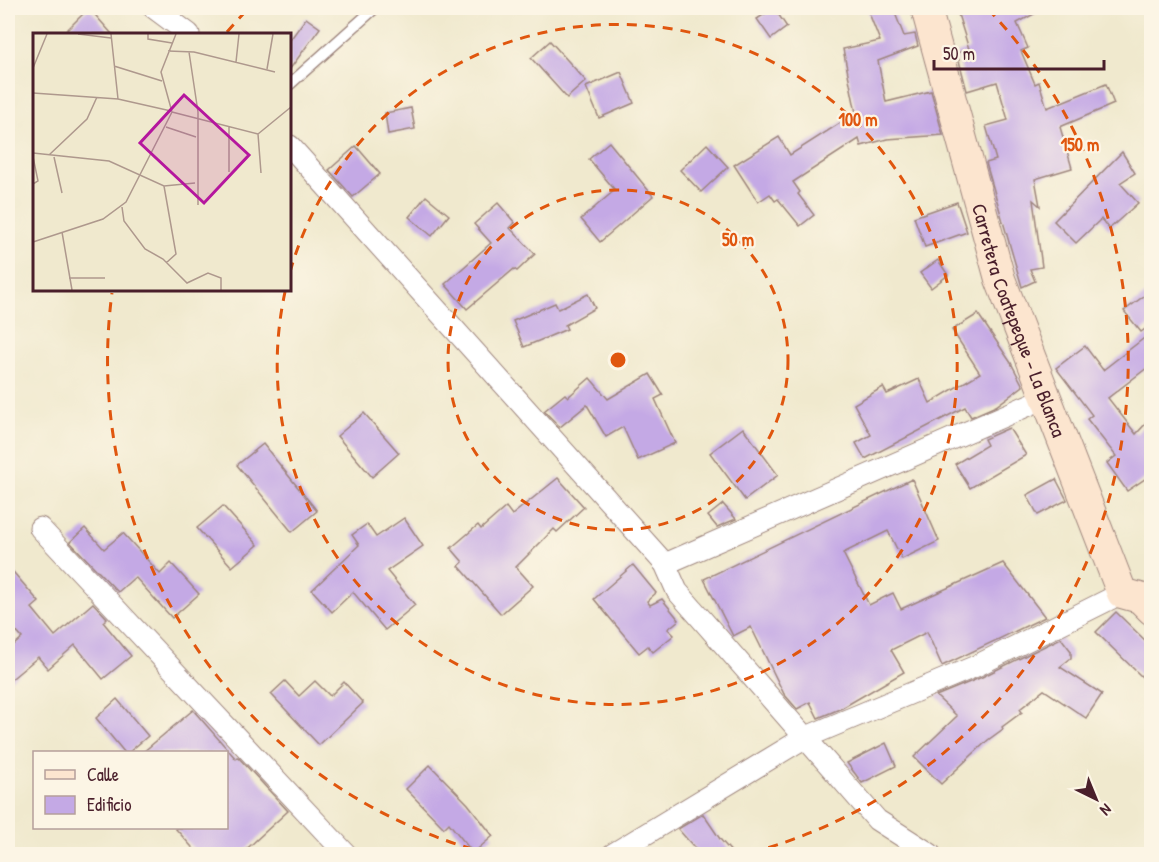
<svg xmlns="http://www.w3.org/2000/svg" width="1159" height="862" font-family="'Patrick Hand',sans-serif">
<rect width="100%" height="100%" fill="#fcf5e5"/>
<filter id="ink" filterUnits="userSpaceOnUse"><feTurbulence type="fractalNoise" baseFrequency=".0167" numOctaves="2"/><feDisplacementMap in="SourceGraphic" scale="12" xChannelSelector="R" yChannelSelector="G"/><feConvolveMatrix kernelMatrix="1 2 1 2 8 2 1 2 1" color-interpolation-filters="sRGB"/></filter>
<filter id="wash" filterUnits="userSpaceOnUse"><feTurbulence type="fractalNoise" baseFrequency=".008" numOctaves="4" result="noise"/><feDisplacementMap in="SourceGraphic" scale="24" xChannelSelector="R" yChannelSelector="G"/><feGaussianBlur stdDeviation="1.35" result="paint"/><feColorMatrix in="noise" values="0 0 0 0 0 0 0 0 0 0 0 0 0 0 0 0 0 1.4 0 .05"/><feComposite in="paint" operator="in"/></filter>
<g filter="url(#wash)">
<rect width="100%" height="100%" fill="#f0e9ce"/>
<g id="blocks">
<g fill="#c4a9e5">
<polygon points="89,8 112,34 63,34"/>
<polygon points="774,8 787,27 771,39 757,19"/>
<polygon points="867,8 893,8 904,36 915,34 918,46 878,61 886,102 931,91 943,135 887,139 861,146 859,139 793,182 800,192 798,194 814,215 800,226 778,199 775,201 770,194 758,202 734,165 779,137 790,155 856,113 843,49 880,41"/>
<polygon points="956,8 1045,8 1017,23 1028,48 1021,51 1035,84 1039,82 1047,108 1106,84 1114,104 1060,127 1072,168 1035,179 1040,206 1033,200 1042,267 1030,269 1035,281 1022,287 986,163 996,160 986,126 1008,120 997,82 967,91 957,53 969,49"/>
<polygon points="306,18 320,28 290,69 290,40"/>
<polygon points="550,41 586,81 567,98 531,58"/>
<polygon points="621,72 634,103 599,118 586,87"/>
<polygon points="411,108 415,129 388,134 385,113"/>
<polygon points="609,142 653,196 600,242 581,219 615,190 589,159"/>
<polygon points="707,144 728,167 701,192 680,170"/>
<polygon points="356,146 380,174 353,197 329,170"/>
<polygon points="1122,152 1135,173 1120,183 1138,203 1109,229 1101,219 1076,243 1054,221"/>
<polygon points="426,196 449,215 432,236 409,217"/>
<polygon points="957,202 967,232 925,247 914,217"/>
<polygon points="498,203 515,223 510,228 535,254 517,271 514,269 467,309 445,284 491,243 474,224"/>
<polygon points="938,260 948,275 931,288 920,273"/>
<polygon points="1152,290 1152,324 1141,332 1124,311"/>
<polygon points="588,294 595,308 565,325 567,329 524,347 513,321 555,303 558,309"/>
<polygon points="978,314 1011,363 1023,386 996,406 971,417 965,407 865,459 856,443 871,435 854,404 883,387 887,394 919,379 930,403 980,373 952,330"/>
<polygon points="1152,332 1152,364 1108,398 1136,434 1152,417 1152,474 1127,491 1107,463 1116,456 1087,419 1092,415 1056,368 1085,346 1103,370"/>
<polygon points="650,374 663,395 655,399 675,443 638,460 623,427 606,437 587,405 560,427 544,411 565,394 568,397 590,378 608,399"/>
<polygon points="364,413 399,453 372,477 337,436"/>
<polygon points="743,428 778,475 745,500 710,453"/>
<polygon points="1009,428 1026,455 970,488 955,464 987,445 984,439"/>
<polygon points="263,444 317,511 292,532 237,465"/>
<polygon points="558,478 584,507 557,532 554,529 516,567 533,586 501,614 459,566 463,562 451,548 478,525 481,529 506,507 512,515"/>
<polygon points="912,479 939,541 902,559 888,531 843,553 869,605 893,593 901,609 1003,563 1045,617 942,666 927,632 891,650 904,672 842,708 818,718 810,702 797,709 784,694 751,627 733,636 704,579"/>
<polygon points="1056,479 1067,500 1038,515 1027,495"/>
<polygon points="723,504 736,519 717,527 708,516"/>
<polygon points="223,506 258,545 232,567 197,528"/>
<polygon points="404,518 423,546 387,571 415,605 385,630 353,592 332,612 312,590 359,545 352,535 367,524 376,537"/>
<polygon points="85,528 104,549 123,533 160,574 171,563 199,594 172,618 135,577 118,592 70,542"/>
<polygon points="633,565 656,593 647,601 650,605 662,599 679,620 668,629 674,635 653,652 648,646 639,653 594,599"/>
<polygon points="8,566 39,602 32,608 55,636 93,603 107,618 103,622 131,656 103,679 75,645 48,669 38,657 8,682 8,650 22,638 8,622"/>
<polygon points="1116,612 1152,647 1152,667 1142,677 1096,632"/>
<polygon points="1061,638 1071,651 1071,658 1060,667 1102,694 1086,718 1044,690 1020,709 1022,712 1002,727 1003,729 988,740 941,784 914,757 957,716 936,696 982,677"/>
<polygon points="285,681 299,696 315,681 330,696 344,682 363,703 319,745 271,694"/>
<polygon points="117,699 148,736 128,753 125,753 96,718"/>
<polygon points="193,710 236,759 238,757 288,811 240,855 199,855 175,828 226,828 226,753 142,753"/>
<polygon points="886,743 896,766 862,783 847,763"/>
<polygon points="430,765 468,804 493,836 473,853 449,823 444,828 406,789"/>
<polygon points="703,814 720,839 734,855 701,855 678,829"/>
</g>
</g>
</g>
<g filter="url(#ink)">
<use href="#blocks" fill-opacity="0" stroke="#9d847c" stroke-width="1.5"/>
<g fill="none" stroke-linecap="round" stroke-linejoin="round">
<defs>
<polyline id="lane" points="290,84 375,8"/>
<g id="street">
<polyline points="154,8 189,34"/>
<polyline points="290,146 665,564 677,591 877,820 930,854"/>
<polyline points="40,528 346,854"/>
<polyline points="665,564 1045,398"/>
<polyline points="613,854 804,738 976,666 1122,593"/>
</g>
<g id="secondary">
<path id="s1" d="M 926,8 L 1000,279 L 1122,593 L 1140,598 L 1152,610"/>
</g>
</defs>
<use href="#lane" stroke="#9d847c" stroke-width="13"/>
<use href="#street" stroke="#9d847c" stroke-width="23"/>
<use href="#secondary" stroke="#9d847c" stroke-width="32"/>
<use href="#lane" stroke="#fff" stroke-width="10"/>
<use href="#street" stroke="#fff" stroke-width="21"/>
<use href="#secondary" stroke="#fce5cf" stroke-width="30"/>
</g>
</g>
<g fill="none" stroke="#e0560e" stroke-width="3" stroke-dasharray="10 8">
<circle cx="618" cy="360" r="170"/>
<path d="M290 272A340 340 0 1 1 285 292"/>
<path d="M490 854A510 510 0 0 1 112 293M227 32A510 510 0 0 1 248 9M988 9A510 510 0 0 1 746 854"/>
</g>
<g text-anchor="middle" dominant-baseline="central" stroke-width="4.5" stroke-linejoin="round" paint-order="stroke">
<g font-size="20" fill="#4a1f2b" stroke="#fcf5e5">
<text stroke="none"><textPath href="#s1" startOffset="326">Carretera Coatepeque - La Blanca</textPath></text>
</g>
</g>
<g transform="translate(33 33)">
<rect width="258" height="258" fill="#f0e9ce"/>
<path fill="none" stroke="#ae988d" stroke-width="1.5" d="M 45,1 L 78,5M 78,1 L 85,66M 115,1 L 115,6 L 139,10M 135,18 L 161,19 L 242,39M 156,19 L 165,79 L 165,172M 203,29 L 206,1M 81,33 L 129,48M 0,35 L 14,1M 234,36 L 240,1M 0,60 L 85,66 L 138,78M 139,79 L 225,101M 133,94 L 163,104M 196,94 L 196,139M 225,101 L 258,74M 225,101 L 228,140M 0,120 L 76,128 L 131,153 L 162,150M 16,122 L 54,86 L 64,64M 0,124 L 5,148 L 0,151M 21,124 L 29,160M 131,153 L 143,221 L 133,230M 89,174 L 91,188 L 112,216 L 130,226 L 154,250 L 175,240 L 188,245 L 188,257M 29,199 L 39,257M 0,209 L 70,186 L 93,169 L 139,79 L 128,39 L 143,1M 36,245 L 72,245"/>
<path fill="#b5179e" fill-opacity="0.15" stroke="#b5179e" stroke-width="3" d="M 151,62 L 216,122 L 171,170 L 107,110 Z"/>
<rect width="258" height="258" fill="none" stroke="#4a1f2b" stroke-width="3"/>
</g>
<circle cx="618" cy="360" r="9" fill="#e0560e" stroke="#fcf5e5" stroke-width="3"/>
<g font-size="18" text-anchor="middle" font-weight="bold" fill="#e0560e" stroke="#fcf5e5" stroke-width="4.5" stroke-linejoin="round" paint-order="stroke">
<text x="858" y="126">100 m</text>
<text x="1080" y="151">150 m</text>
<text x="738" y="246">50 m</text>
</g>
<rect width="1159" height="862" fill="none" stroke="#fcf5e5" stroke-width="30"/>
<rect x="33" y="751" width="195" height="78" fill="#fcf5e5" stroke="#b59f9b" stroke-width="1.5"/>
<rect x="45" y="770" width="30" height="9" fill="#fce5cf" stroke="#b59f9b" stroke-width="1.5"/>
<text x="87" y="781" font-size="18" fill="#4a1f2b">Calle</text>
<rect x="45" y="796" width="30" height="18" fill="#c4a9e5" stroke="#b59f9b" stroke-width="1.5"/>
<text x="87" y="811" font-size="18" fill="#4a1f2b">Edificio</text>
<g transform="translate(1096 799) rotate(137)" stroke="#fcf5e5" stroke-width="4.5" paint-order="stroke">
<path d="M0-4.5L10 22L0 15L-10 22Z" fill="#4a1f2b"/>
<text y="-9" font-size="16" font-weight="bold" text-anchor="middle" fill="#4a1f2b">N</text>
</g>
<path d="M934 60v9h170v-9" fill="none" stroke="#4a1f2b" stroke-width="3"/>
<text x="943" y="60" font-size="18" fill="#4a1f2b" stroke="#fcf5e5" stroke-width="4.5" paint-order="stroke">50 m</text>
</svg>
